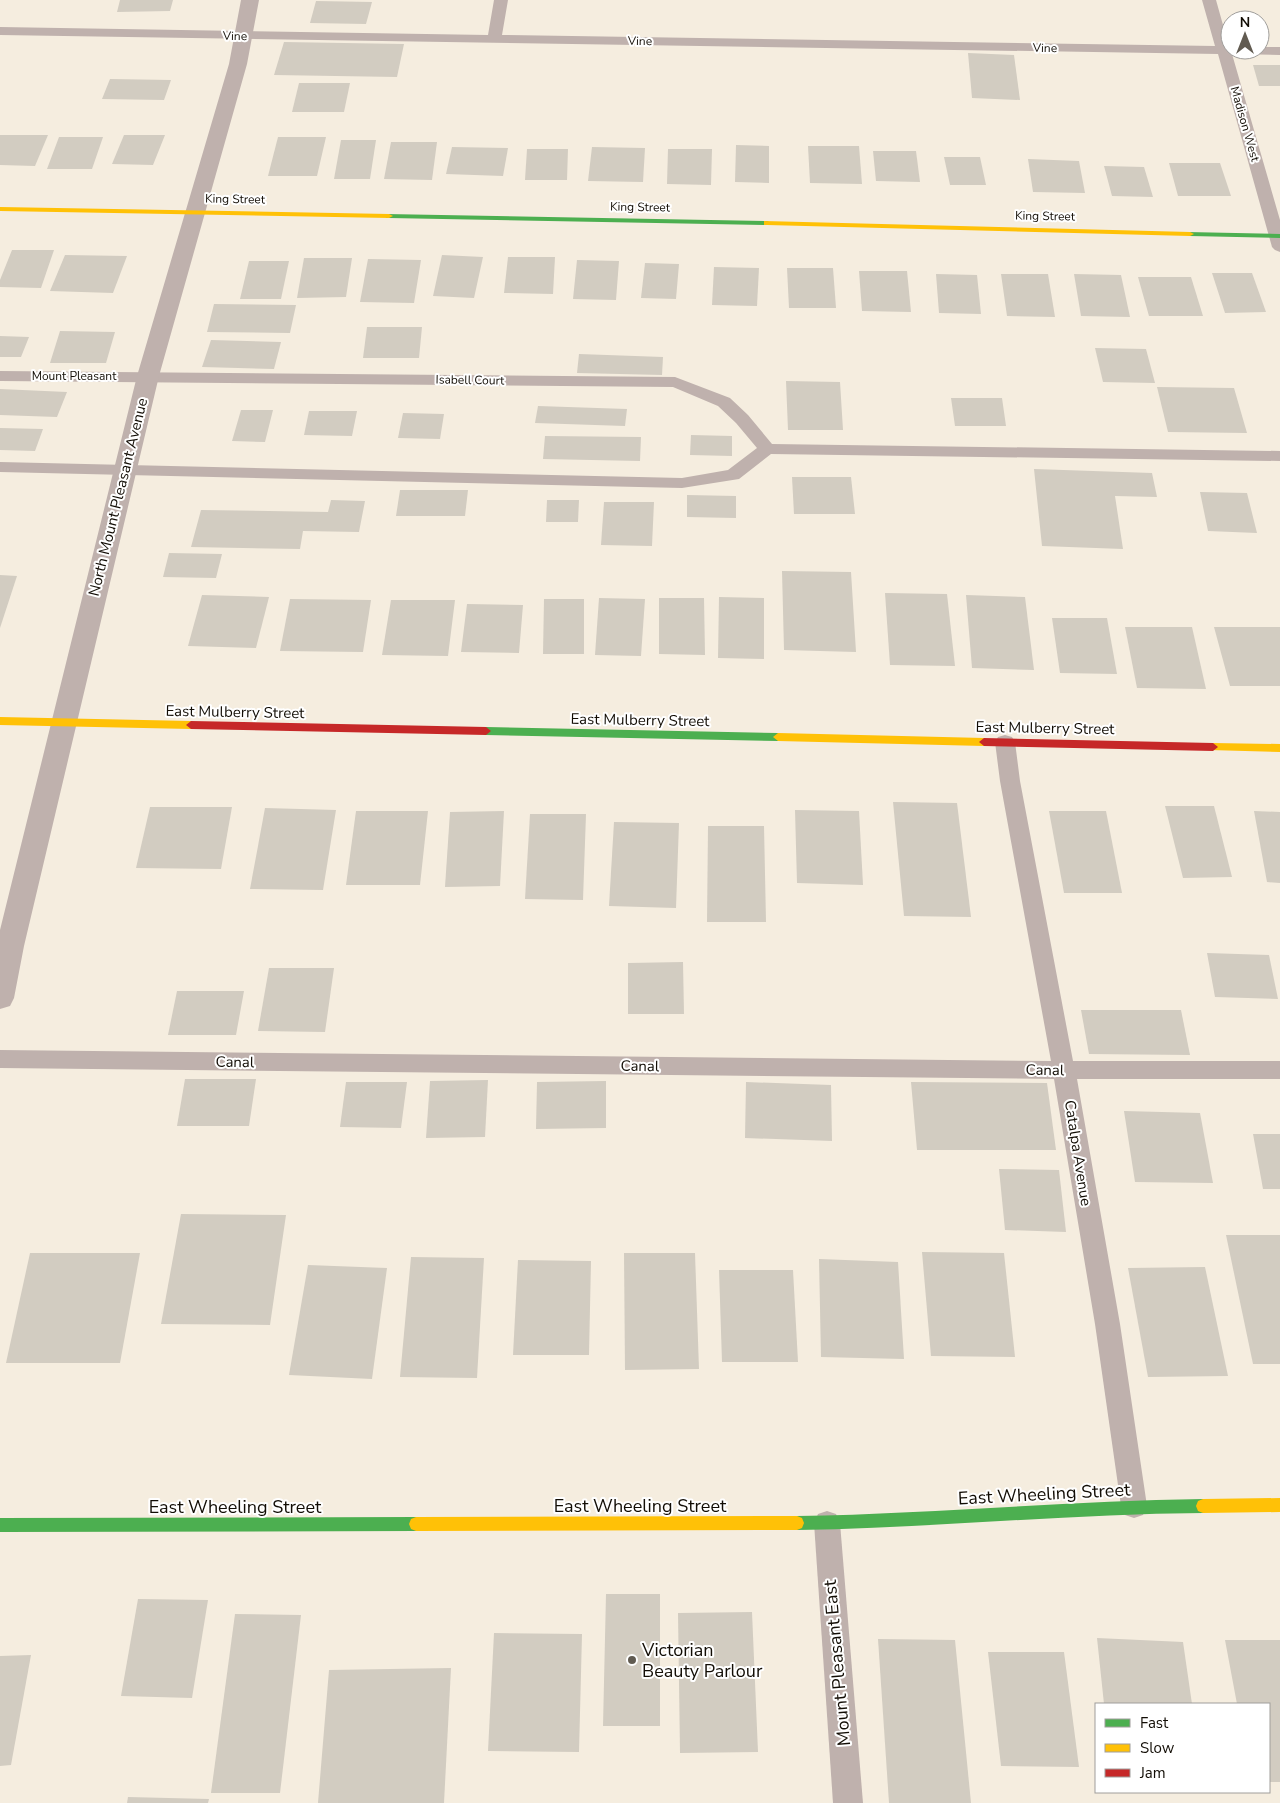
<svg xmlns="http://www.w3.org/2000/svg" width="1280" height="1803" font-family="'Nunito Sans',sans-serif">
<rect width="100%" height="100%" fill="#f5eddf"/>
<g fill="#d2ccc1">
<polygon points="120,0 173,0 170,11 117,12"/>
<polygon points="316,1 372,2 366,24 310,23"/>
<polygon points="284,42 404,44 397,77 274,75"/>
<polygon points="968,53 1014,55 1020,100 972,98"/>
<polygon points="1253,65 1280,65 1280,86 1259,86"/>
<polygon points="110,79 171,80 164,100 102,99"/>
<polygon points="299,83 350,83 344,112 292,112"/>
<polygon points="0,135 48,135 35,166 0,165"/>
<polygon points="124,135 165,135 153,165 112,164"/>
<polygon points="59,137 103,137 92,169 47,169"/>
<polygon points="278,137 326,137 317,176 268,176"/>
<polygon points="341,140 376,140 370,179 334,179"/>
<polygon points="391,142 437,142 432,180 384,179"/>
<polygon points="736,145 769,146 769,183 735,182"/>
<polygon points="808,146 859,146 862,184 810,183"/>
<polygon points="452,147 508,148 503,176 446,174"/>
<polygon points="592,147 645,148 643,182 588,181"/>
<polygon points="527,149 568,149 567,180 525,180"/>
<polygon points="668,149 712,149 711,185 667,184"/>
<polygon points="873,151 916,151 920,182 876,181"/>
<polygon points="944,157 980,157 986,185 950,185"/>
<polygon points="1028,159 1079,161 1085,193 1033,192"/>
<polygon points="1169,163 1220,163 1231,196 1178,196"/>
<polygon points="1104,166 1144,167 1153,197 1112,196"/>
<polygon points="12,250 54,250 41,288 0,287 0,280"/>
<polygon points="65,255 127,256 113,293 50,291"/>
<polygon points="442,255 483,257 474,298 433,296"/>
<polygon points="508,257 555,257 553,294 504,293"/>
<polygon points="304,258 352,258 346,297 297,298"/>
<polygon points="368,259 421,260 414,303 360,302"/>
<polygon points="577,260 619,261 616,300 573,299"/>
<polygon points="249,261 289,261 281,299 240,299"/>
<polygon points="645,263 679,264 676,299 641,298"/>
<polygon points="714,267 759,268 757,306 712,305"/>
<polygon points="787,268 833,268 836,308 789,308"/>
<polygon points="859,271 907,271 911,312 862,311"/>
<polygon points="1212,273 1252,273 1266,312 1225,313"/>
<polygon points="936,274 977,275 981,314 939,313"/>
<polygon points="1001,274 1048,274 1055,317 1007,316"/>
<polygon points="1074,274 1121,275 1130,317 1081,316"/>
<polygon points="1138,277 1191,277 1203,316 1149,316"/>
<polygon points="214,304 296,305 290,333 207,332"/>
<polygon points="367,327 422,327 419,358 363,358"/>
<polygon points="60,331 115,332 106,363 50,363"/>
<polygon points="0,336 29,337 21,357 0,357"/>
<polygon points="211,340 281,342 274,369 202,367"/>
<polygon points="1095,348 1146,349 1155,383 1103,382"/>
<polygon points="579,354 663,357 662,375 577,373"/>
<polygon points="786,381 840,382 843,430 788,430"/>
<polygon points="1157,387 1234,388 1247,433 1168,432"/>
<polygon points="0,389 67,392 57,417 0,415"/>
<polygon points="951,398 1002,398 1006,426 955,426"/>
<polygon points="538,406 627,409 625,426 535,423"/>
<polygon points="241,410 273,410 265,442 232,441"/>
<polygon points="309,411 357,411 352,436 304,435"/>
<polygon points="403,413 444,414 440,439 398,438"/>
<polygon points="0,428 43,429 35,451 0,450"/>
<polygon points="691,435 732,436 732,456 690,455"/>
<polygon points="545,436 641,437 640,461 543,459"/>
<polygon points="1034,469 1152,473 1157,497 1115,496 1123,549 1042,546"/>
<polygon points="792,477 851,477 855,514 794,514"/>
<polygon points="400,490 468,490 465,516 396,516"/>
<polygon points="1200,492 1247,493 1257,533 1208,531"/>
<polygon points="687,495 736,496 736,518 687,517"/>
<polygon points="331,500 365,501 359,532 303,531 300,549 191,547 201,510 328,512"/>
<polygon points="547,500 579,500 578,522 546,522"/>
<polygon points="604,502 654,502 652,546 601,545"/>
<polygon points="169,553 222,554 216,578 163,577"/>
<polygon points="782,571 851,572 856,652 784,650"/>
<polygon points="0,575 17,576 0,628"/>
<polygon points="885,593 947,594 955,666 890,665"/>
<polygon points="202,595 269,597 256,648 188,646"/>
<polygon points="966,595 1025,597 1034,670 972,668"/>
<polygon points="719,597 764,598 764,659 718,658"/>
<polygon points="599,598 645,599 641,656 595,655"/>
<polygon points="659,598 704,598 705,655 659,654"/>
<polygon points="290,599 371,600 363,652 280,651"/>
<polygon points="544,599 584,599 584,654 543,654"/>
<polygon points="391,600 455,600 448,656 382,655"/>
<polygon points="467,604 523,605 519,653 461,652"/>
<polygon points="1052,618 1107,618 1117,674 1060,673"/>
<polygon points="1125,627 1192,627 1206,689 1137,688"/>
<polygon points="1214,627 1280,627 1280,686 1230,686"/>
<polygon points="893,802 957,803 971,917 904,916"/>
<polygon points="1165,806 1214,806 1232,877 1183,878"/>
<polygon points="150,807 232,807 221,869 136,868"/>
<polygon points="265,808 336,810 323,890 250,889"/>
<polygon points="795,810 859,811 863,885 797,883"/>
<polygon points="356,811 428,811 420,885 346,885"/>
<polygon points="504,811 500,886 445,887 450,812"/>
<polygon points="1049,811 1106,811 1122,893 1064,893"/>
<polygon points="1254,811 1280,812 1280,883 1267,882"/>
<polygon points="530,814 586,814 583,900 525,899"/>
<polygon points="614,822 679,823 676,908 609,906"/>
<polygon points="708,826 764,826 766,922 707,922"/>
<polygon points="1207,953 1269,955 1278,999 1215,997"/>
<polygon points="683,962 684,1014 628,1014 628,963"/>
<polygon points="269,968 334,968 325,1032 258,1031"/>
<polygon points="177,991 244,991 236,1035 168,1035"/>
<polygon points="1081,1010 1181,1010 1190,1055 1089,1054"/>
<polygon points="185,1079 256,1079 249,1126 177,1126"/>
<polygon points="488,1080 485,1137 426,1138 430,1081"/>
<polygon points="606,1081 606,1128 536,1129 537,1082"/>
<polygon points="346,1082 407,1082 401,1128 340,1127"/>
<polygon points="746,1082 831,1085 832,1141 745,1138"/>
<polygon points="911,1082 1047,1083 1056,1150 917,1150"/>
<polygon points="1124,1111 1200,1113 1213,1183 1135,1182"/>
<polygon points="1253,1134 1280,1134 1280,1189 1263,1189"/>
<polygon points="999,1169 1059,1170 1066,1232 1005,1230"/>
<polygon points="181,1214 286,1215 270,1325 161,1324"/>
<polygon points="1226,1235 1280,1235 1280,1364 1253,1364"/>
<polygon points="922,1252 1004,1253 1015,1357 931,1356"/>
<polygon points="30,1253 140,1253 120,1363 6,1363"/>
<polygon points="624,1253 695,1253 699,1369 625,1370"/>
<polygon points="411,1257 484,1258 477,1378 400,1377"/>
<polygon points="819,1259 898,1262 904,1359 821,1357"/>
<polygon points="518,1260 591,1261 589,1355 513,1355"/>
<polygon points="308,1265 387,1268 372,1379 289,1375"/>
<polygon points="1205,1267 1228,1376 1148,1377 1128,1268"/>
<polygon points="719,1270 793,1270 798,1362 722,1362"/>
<polygon points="606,1594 660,1594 660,1726 603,1726"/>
<polygon points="138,1599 208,1600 192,1698 121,1696"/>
<polygon points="752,1612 758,1752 680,1753 678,1613"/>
<polygon points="235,1614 301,1615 280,1793 211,1793"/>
<polygon points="494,1633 582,1634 579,1752 488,1751"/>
<polygon points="1097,1638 1183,1642 1192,1704 1104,1704"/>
<polygon points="878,1639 955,1640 971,1803 889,1803"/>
<polygon points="1225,1640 1280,1640 1280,1782 1269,1782 1269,1704 1237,1704"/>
<polygon points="988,1652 1064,1652 1079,1767 1001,1766"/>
<polygon points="31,1655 11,1765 0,1766 0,1656"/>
<polygon points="451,1668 444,1803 318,1803 329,1670"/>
<polygon points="128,1797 209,1799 208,1803 127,1803"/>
</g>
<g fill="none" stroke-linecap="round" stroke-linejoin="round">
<g fill="#bfb1ad" fill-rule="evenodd">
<polygon points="494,0 508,0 502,35 1215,46 1202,0 1216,0 1230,50 1260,50 1260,47 1280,47 1280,55 1232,54 1280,220 1280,252 1275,250 1272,247 1218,54 0,35 0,27 488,35"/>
<polygon points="0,371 675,377 730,398 748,415 772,444 1280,451 1280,461 771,454 739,479 682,488 0,472 0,462 682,478 728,470 757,448 736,423 718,406 673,387 0,381"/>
<polygon points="1005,735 1012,737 1015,742 1020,781 1073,1061 1280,1061 1280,1079 1077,1079 1120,1324 1147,1506 1143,1515 1134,1518 1125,1515 1121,1506 1095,1324 1054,1079 0,1068 0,1050 1051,1061 1000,781 995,742 998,737"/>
<polygon points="827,1511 836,1514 840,1523 863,1803 833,1803 814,1523 818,1514"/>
</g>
<polygon fill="#bfb1ad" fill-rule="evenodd" points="241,0 259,0 247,64 159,376 24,946 14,998 10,1006 0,1009 0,930 137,376 229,64"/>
<g fill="#4caf50" fill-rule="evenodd">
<polygon points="386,214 767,221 771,223 767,225 389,218 386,218"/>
<polygon points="1187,232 1280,234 1280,238 1190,236 1186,234"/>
<polygon points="486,727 778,733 783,737 778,741 486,735 481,731"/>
<path d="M 1203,1499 L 1208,1501 L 1210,1506 L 1208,1511 L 1203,1513 C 1067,1514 933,1528 797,1530 L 792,1528 L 790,1523 L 792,1518 L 797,1516 C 933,1514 1067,1501 1203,1499 Z"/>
<polygon points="416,1517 421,1519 423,1524 421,1529 416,1531 0,1532 0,1518"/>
</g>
<g fill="#ffc107" fill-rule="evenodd">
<polygon points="0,207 389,214 393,216 389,218 0,211"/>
<polygon points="764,221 1190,232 1194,234 1190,236 767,225 764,225"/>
<polygon points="0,717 191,721 196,725 191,729 0,725"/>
<polygon points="778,733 984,738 989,742 984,746 778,741 773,737"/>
<polygon points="1213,743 1280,744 1280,752 1209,750 1208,747 1209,744"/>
<polygon points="1280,1498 1280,1512 1203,1513 1198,1511 1196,1506 1198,1501 1203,1499"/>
<polygon points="797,1516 802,1518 804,1523 802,1528 797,1530 416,1531 411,1529 409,1524 411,1519 416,1517"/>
</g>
<g fill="#c62828" fill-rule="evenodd">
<polygon points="191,721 486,727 491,731 486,735 191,729 186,725"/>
<polygon points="984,738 1213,743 1218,747 1213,751 984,746 979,742"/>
</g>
</g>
<circle fill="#615b51" stroke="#fff" stroke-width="2" cx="632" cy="1660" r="5"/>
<g text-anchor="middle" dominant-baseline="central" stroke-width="4" stroke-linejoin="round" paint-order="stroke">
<g font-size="12" fill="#120d05" stroke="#fff">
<text transform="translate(235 36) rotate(1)">Vine</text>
<text transform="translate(640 41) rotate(1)">Vine</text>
<text transform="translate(1045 48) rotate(1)">Vine</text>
<text transform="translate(1245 124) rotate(74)">Madison West</text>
<text transform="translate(235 199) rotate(1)">King Street</text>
<text transform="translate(640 207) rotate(1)">King Street</text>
<text transform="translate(1045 216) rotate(1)">King Street</text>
<text x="74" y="376">Mount Pleasant</text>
<text transform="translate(470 380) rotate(1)">Isabell Court</text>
</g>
<g font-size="15" fill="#120d05" stroke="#fff">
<text transform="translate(118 497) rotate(-76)">North Mount Pleasant Avenue</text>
<text transform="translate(235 712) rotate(1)">East Mulberry Street</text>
<text transform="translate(640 720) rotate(1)">East Mulberry Street</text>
<text transform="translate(1045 728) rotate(1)">East Mulberry Street</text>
<text transform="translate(235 1062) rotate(1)">Canal</text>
<text transform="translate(640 1066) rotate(1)">Canal</text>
<text transform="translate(1045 1070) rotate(1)">Canal</text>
<text transform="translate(1078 1153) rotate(81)">Catalpa Avenue</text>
</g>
<g font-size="18" fill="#120d05" stroke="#fff">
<text transform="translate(1044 1494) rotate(-3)">East Wheeling Street</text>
<text x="640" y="1506">East Wheeling Street</text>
<text x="235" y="1507">East Wheeling Street</text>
<text transform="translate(837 1663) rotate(-95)">Mount Pleasant East</text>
</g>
<g font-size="18" fill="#120d05" stroke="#fff" text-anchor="start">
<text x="642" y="1650">Victorian<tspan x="642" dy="21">Beauty Parlour</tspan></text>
</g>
</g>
<rect x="1095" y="1703" width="175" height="90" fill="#ffffff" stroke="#a09e9b"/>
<rect x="1105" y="1719" width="25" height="8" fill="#4caf50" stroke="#a09e9b"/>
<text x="1140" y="1728" font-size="15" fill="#120d05">Fast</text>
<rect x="1105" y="1744" width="25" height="8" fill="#ffc107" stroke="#a09e9b"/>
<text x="1140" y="1753" font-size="15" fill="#120d05">Slow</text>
<rect x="1105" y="1769" width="25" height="8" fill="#c62828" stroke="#a09e9b"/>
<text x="1140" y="1778" font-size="15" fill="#120d05">Jam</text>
<g transform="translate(1245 35)"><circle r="24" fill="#ffffff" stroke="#a09e9b"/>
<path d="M0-4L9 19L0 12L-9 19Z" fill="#615b51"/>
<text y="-8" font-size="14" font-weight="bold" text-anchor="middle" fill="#120d05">N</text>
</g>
</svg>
